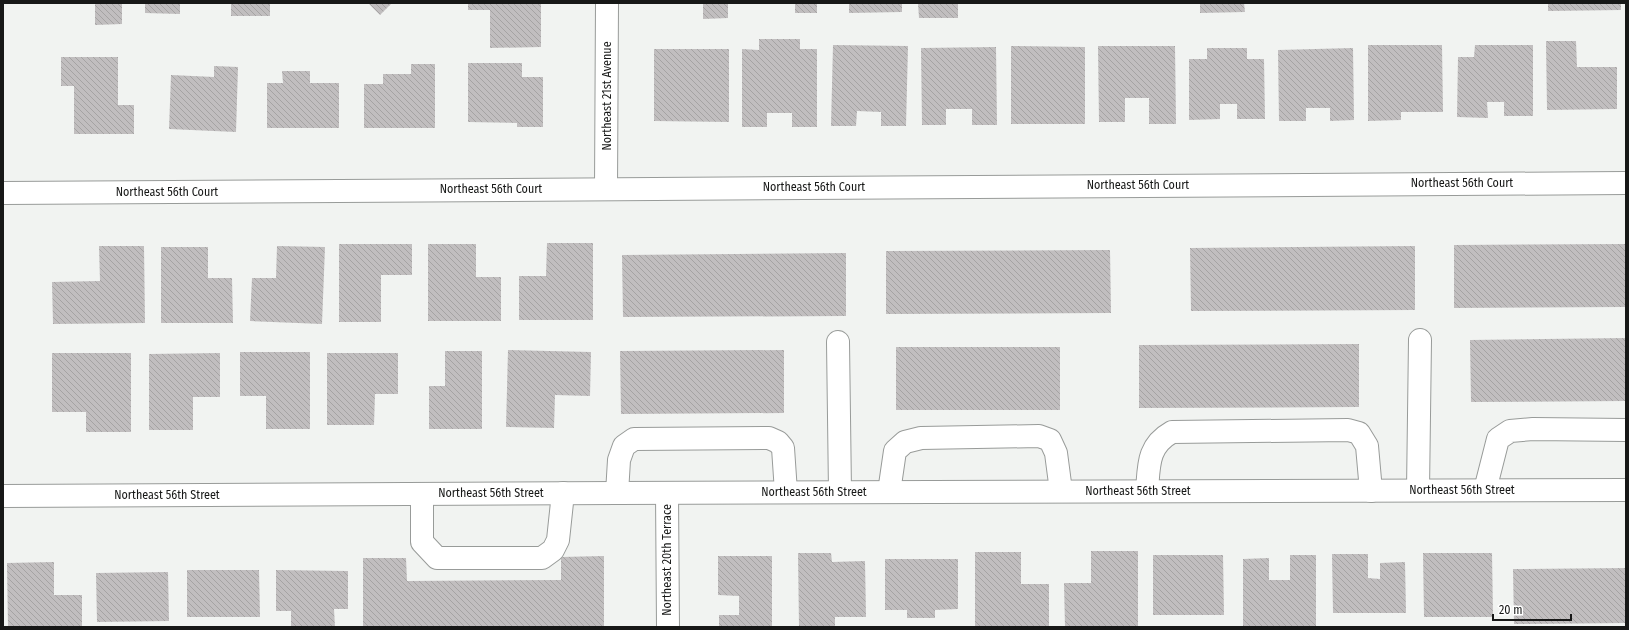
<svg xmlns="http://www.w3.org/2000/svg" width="1629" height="630" font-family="'Fira Sans Condensed',sans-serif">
<defs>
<pattern id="building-back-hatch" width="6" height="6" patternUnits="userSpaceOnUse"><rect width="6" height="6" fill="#c1bebf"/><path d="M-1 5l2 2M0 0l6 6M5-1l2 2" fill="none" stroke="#a5a3a3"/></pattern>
</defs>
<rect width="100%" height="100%" fill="#f1f3f1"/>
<g fill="url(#building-back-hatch)">
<polygon points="95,3 122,3 122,24 95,25"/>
<polygon points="145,3 180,3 180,14 145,13"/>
<rect x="231" y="3" width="39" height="13"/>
<polygon points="368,3 392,3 380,15"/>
<polygon points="468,3 541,3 541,47 490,48 490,10 468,10"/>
<polygon points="703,3 728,3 728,18 703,19"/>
<rect x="795" y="3" width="22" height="10"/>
<polygon points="849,3 902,3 902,12 849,13"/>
<polygon points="918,3 958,3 958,18 919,18"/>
<polygon points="1200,3 1244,3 1245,12 1200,13"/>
<polygon points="1548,3 1621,3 1621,10 1548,11"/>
<polygon points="759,39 800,39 800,49 817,49 817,127 792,127 792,113 767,113 767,127 742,127 742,49 759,50"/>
<polygon points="1546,41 1576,41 1577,67 1617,67 1617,109 1547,110"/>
<polygon points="833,45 908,46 906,126 881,126 881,112 857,111 856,126 831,126"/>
<polygon points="1368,45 1442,45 1443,112 1401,112 1401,120 1368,121"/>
<polygon points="1475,45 1533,45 1533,116 1504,116 1504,102 1487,102 1488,118 1457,117 1458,57 1474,57"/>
<polygon points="1011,46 1085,47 1085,124 1011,124"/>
<polygon points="1098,46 1175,46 1176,124 1149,124 1149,98 1125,98 1125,122 1099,122"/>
<polygon points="996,47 997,125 972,125 972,109 946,109 946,125 922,125 921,48"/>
<polygon points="1207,48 1247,48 1247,59 1264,59 1265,119 1237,119 1237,104 1220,104 1220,119 1189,120 1189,59 1207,59"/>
<polygon points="1353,48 1354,120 1330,121 1330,108 1306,108 1306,121 1279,121 1278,50"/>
<polygon points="654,49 729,49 729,122 654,121"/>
<polygon points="61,57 118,57 118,105 134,105 134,134 74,134 74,86 61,86"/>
<polygon points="468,63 522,63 522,77 543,77 543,127 517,127 517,123 468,122"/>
<polygon points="411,64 435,64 435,128 364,128 364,84 383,84 383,74 411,74"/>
<polygon points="214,66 238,67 236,132 169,129 171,75 214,77"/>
<polygon points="282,71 310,71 310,83 339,83 339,128 267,128 267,83 283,83"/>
<polygon points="547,243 593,243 593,320 519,320 519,276 546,276"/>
<polygon points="339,244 412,244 412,275 381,275 381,322 339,322"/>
<polygon points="428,244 476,244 476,277 501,277 501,321 428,321"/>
<polygon points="1626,244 1626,307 1454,308 1454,245"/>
<polygon points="99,246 144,246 145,323 53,324 52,282 100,281"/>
<polygon points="277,246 325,247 322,324 250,321 252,278 276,278"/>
<polygon points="1415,246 1415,310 1191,311 1190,248"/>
<polygon points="161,247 208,247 208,278 232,278 233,323 161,323"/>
<polygon points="1110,250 1111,313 886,314 886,251"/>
<polygon points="846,253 846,316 623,317 622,255"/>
<polygon points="1626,338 1626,401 1471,402 1470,340"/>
<polygon points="1359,344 1359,407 1139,408 1139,345"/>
<rect x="896" y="347" width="164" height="63"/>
<polygon points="508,350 591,352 590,396 555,395 554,428 506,427"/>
<polygon points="784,350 784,413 621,414 620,351"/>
<polygon points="445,351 482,351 482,429 429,429 429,386 445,386"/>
<polygon points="240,352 310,352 310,429 266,429 266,396 240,396"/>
<polygon points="52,353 131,353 131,432 86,432 86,412 52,412"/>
<polygon points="220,353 220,397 193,397 193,430 149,430 149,354"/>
<polygon points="327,353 398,353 398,394 375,394 374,425 327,425"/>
<polygon points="1091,551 1138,551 1138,627 1065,627 1064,583 1091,583"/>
<polygon points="975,552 1021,552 1021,584 1049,584 1049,627 975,627"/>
<polygon points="798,553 831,553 832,562 865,561 866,617 835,617 835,627 799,627"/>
<polygon points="1423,553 1492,553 1493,617 1424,617"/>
<polygon points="1332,554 1368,554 1368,578 1380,579 1380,563 1405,562 1406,613 1333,613"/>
<polygon points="1153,555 1223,555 1224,615 1153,615"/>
<polygon points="1290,555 1316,555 1316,627 1243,627 1243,559 1269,558 1269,580 1290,580"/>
<polygon points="604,556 604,627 363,627 363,558 406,558 407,581 561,580 561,557"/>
<polygon points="718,556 772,556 772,627 719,627 719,615 739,615 739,596 718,595"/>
<polygon points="885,559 958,559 958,609 935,610 935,618 907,618 907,610 885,610"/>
<polygon points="54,562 54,595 82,595 82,627 8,627 7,563"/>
<polygon points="1626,568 1626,623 1514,624 1513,569"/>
<polygon points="187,570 259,570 260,617 187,617"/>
<polygon points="276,570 348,571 348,609 334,609 335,627 291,627 291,611 276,611"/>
<polygon points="168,572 169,621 97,622 96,573"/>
</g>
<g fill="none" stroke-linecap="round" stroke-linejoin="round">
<defs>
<g id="minor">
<polyline points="606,188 607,3"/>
<polyline points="3,193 1626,183"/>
<polyline points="838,342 840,492"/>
<polyline points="1418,490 1420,340"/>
<polyline points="1485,490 1498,439 1510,431 1533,429 1626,430"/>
<path d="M 1147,491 C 1149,466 1147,446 1172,432 L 1348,430 L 1359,433 L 1367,446 L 1371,491"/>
<polyline points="889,492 895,451 905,442 921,438 1039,436 1050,440 1056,453 1061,491"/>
<polyline points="617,493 619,460 624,446 634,439 769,438 778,442 783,448 786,492"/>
<polyline points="667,493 668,627"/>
<polyline points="422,494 422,542 437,558 542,558 553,550 558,540 563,493"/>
<polyline points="3,496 617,493 1626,490"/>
</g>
</defs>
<use href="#minor" stroke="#989b99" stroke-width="24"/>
<use href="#minor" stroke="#fff" stroke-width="22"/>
</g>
<g text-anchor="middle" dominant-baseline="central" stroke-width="3" stroke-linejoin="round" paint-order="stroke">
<g font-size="12" fill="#171817" stroke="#fff">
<text transform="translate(607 96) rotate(-90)">Northeast 21st Avenue</text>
<text x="1462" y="183">Northeast 56th Court</text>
<text x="1138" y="185">Northeast 56th Court</text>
<text x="814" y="187">Northeast 56th Court</text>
<text x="491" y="189">Northeast 56th Court</text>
<text x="167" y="192">Northeast 56th Court</text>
<text x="1462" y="490">Northeast 56th Street</text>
<text x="1138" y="491">Northeast 56th Street</text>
<text x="814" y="492">Northeast 56th Street</text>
<text x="491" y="493">Northeast 56th Street</text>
<text x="167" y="495">Northeast 56th Street</text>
<text transform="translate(667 560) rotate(-90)">Northeast 20th Terrace</text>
</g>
</g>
<rect width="1629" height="630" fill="none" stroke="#171817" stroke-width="8"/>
<path d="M1493 614v6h78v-6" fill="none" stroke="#171817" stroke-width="2"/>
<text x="1499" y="614" font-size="12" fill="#171817" stroke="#ffffff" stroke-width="3" paint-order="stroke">20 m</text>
</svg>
